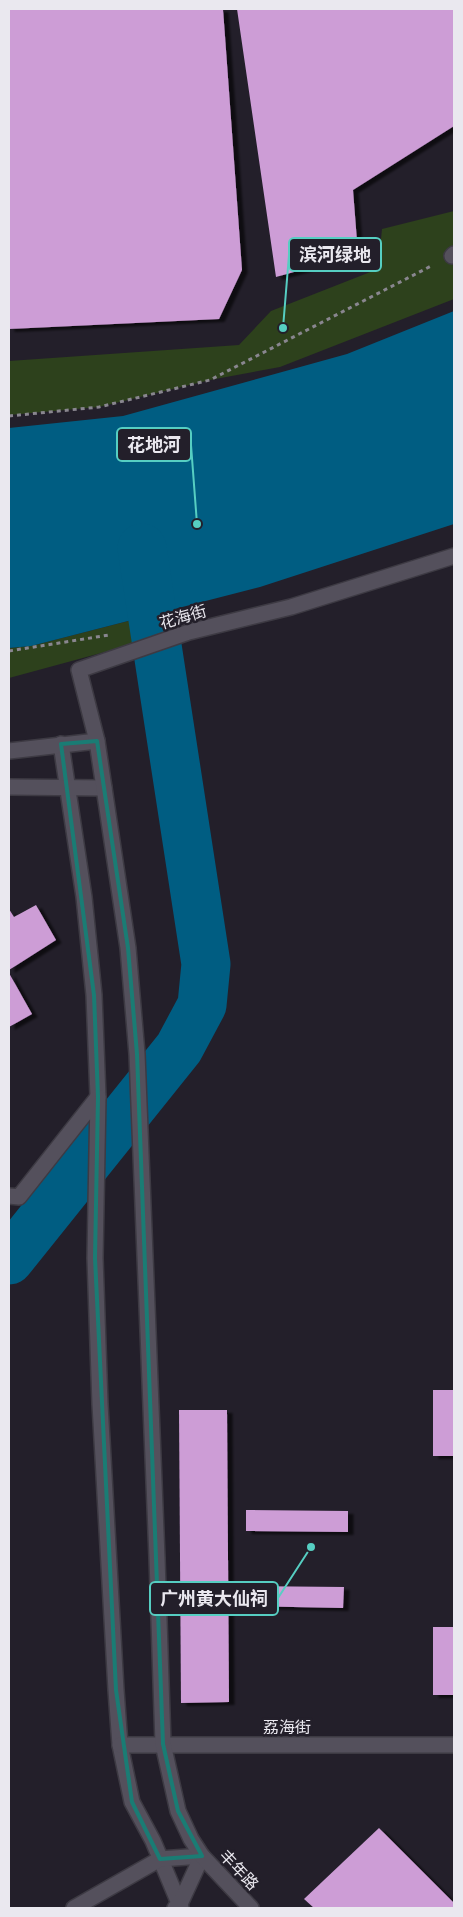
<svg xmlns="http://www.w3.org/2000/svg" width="463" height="1917" font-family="Arial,'Noto Sans SC',sans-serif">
<defs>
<filter id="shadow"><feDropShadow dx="5.5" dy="3" stdDeviation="1" flood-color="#0009"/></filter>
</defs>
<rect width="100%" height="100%" fill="#231f2a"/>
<g fill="#2d411c">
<polygon points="454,211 454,299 280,367 210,380 99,407 9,415 9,361 239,345 271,311 378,269 382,229"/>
<polygon points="140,618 149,640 9,678 9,648 31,646"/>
</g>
<polygon fill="#005d82" points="454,311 454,524 260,587 31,646 9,648 9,428 123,416 347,354"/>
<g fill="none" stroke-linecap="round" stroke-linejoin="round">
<polyline stroke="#005d82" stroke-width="49" points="9,1260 179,1048 202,1005 206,964 142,548"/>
</g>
<g fill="#cd9dd6" filter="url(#shadow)">
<polygon points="9,9 223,9 242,270 219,319 9,329"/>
<polygon points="237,9 454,9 454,126 353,190 358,254 276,277"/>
<polygon points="36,905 56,940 9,970 9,909 14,917"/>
<polygon points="9,973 32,1014 9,1027"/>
<rect x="433" y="1390" width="21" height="66"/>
<polygon points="179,1410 227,1410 229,1702 181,1703"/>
<polygon points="246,1510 348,1511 348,1532 246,1531"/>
<polygon points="242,1586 344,1587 343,1608 242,1606"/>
<rect x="433" y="1627" width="21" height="68"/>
<polygon points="379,1828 454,1903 454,1908 314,1908 304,1899"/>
</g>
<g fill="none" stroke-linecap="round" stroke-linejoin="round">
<defs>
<g id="minor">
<polyline points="452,256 454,254"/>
<polyline points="61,744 84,897 94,995 98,1097 95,1258 100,1404 116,1690 120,1745 132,1802 153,1841 181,1908"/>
<polyline points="9,751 97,741"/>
<polyline points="9,787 104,788"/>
<polyline points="9,1196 19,1197 98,1097"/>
<polyline points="120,1745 454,1745"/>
<polyline points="74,1908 160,1859 202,1856"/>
<polyline points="175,1908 179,1906 202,1856"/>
<polyline points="251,1908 202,1856 191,1839 178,1811 163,1744 157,1558 137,1054 128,948 97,741 79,670 189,632 291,607 454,556"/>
</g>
</defs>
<use href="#minor" stroke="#3d3a43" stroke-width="18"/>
<g stroke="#89868f" stroke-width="3" stroke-dasharray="4 4" stroke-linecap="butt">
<polyline points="9,416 99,407 210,380 433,265"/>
<polyline points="9,651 109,635"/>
</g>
<use href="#minor" stroke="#54505c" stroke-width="15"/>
</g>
<path fill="none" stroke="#1a7c74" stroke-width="4" stroke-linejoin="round" d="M 97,741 L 128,948 L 137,1054 L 163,1744 L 178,1811 L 202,1856 L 160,1859 L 132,1802 L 116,1690 L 95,1258 L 98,1097 L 94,995 L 61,744 Z"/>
<g text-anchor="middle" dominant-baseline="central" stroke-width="5" stroke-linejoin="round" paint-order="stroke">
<g font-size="16" fill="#eae8ef" stroke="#231f2a">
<text transform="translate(183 617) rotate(-16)">花海街</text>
<text x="287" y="1727">荔海街</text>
<text transform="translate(239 1870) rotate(47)">丰年路</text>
</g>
</g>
<path fill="none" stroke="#56cec2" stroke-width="2" d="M283 328L289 255M197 524L191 445M311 1547L278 1598"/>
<g fill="#56cec2" stroke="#231f2a" stroke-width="2">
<circle cx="283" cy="328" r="5"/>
<circle cx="197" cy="524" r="5"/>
<circle cx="311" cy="1547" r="5"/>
</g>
<g fill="#231f2a" stroke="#56cec2" stroke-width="2">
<rect x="289" y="238" width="92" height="33" rx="5"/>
<rect x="117" y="428" width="74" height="33" rx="5"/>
<rect x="150" y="1582" width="128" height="33" rx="5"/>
</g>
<g font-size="18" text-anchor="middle" font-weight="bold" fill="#eae8ef">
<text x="335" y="261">滨河绿地</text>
<text x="154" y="451">花地河</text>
<text x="214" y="1605">广州黄大仙祠</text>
</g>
<rect width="463" height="1917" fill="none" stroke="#eae8ef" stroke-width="20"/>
</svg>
